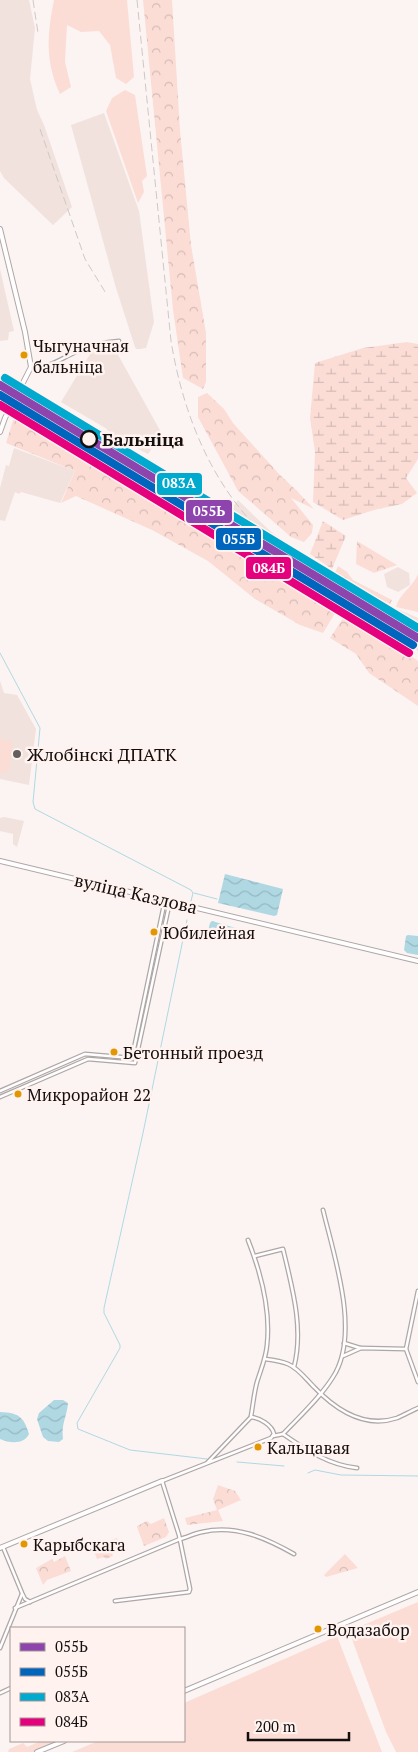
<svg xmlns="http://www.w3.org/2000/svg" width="418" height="1752" font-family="'PT Serif',serif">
<defs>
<pattern id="forest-crowns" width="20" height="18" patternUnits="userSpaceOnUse" patternTransform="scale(1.25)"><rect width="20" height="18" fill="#fbddd6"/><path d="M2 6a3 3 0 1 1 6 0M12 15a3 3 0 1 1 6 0" fill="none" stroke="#d6bcb6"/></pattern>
<pattern id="wetland-marsh" width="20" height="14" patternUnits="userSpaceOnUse" patternTransform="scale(1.25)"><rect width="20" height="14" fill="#fbddd6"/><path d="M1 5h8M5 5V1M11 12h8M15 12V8" fill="none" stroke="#d6bcb6"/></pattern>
<pattern id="water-waves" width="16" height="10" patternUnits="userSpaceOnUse" patternTransform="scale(1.25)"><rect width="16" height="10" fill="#afd8e3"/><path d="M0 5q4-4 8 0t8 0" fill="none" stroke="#96b8c2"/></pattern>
</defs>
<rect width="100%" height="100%" fill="#fcf4f2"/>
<g fill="#f1e2dd">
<polygon points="0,0 29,0 35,28 30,79 37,110 44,125 72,207 53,225 4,178 0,171"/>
<polygon points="104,113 139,211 154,322 146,348 140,349 136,349 135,347 116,288 71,125"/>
<polygon points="0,269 14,331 9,332 8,340 0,341"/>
<polygon points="112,344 162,434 148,454 113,436 114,434 107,430 107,429 61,402 92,351"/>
<polygon points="14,448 75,471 60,503 21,492 19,494 15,492 5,521 0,520 0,488 6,465 9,466"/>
<polygon points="238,500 268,529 311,565 345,586 418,618 418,651 370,617 220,523"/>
<polygon points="398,567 409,573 410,585 398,592 387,587 384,574"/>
<polygon points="0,681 4,693 17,695 36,729 29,785 0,779"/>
<polygon points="4,817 24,821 17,847 13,844 13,834 0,831 0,818"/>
</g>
<g fill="#fbddd6">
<path d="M 54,0 L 127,0 L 134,77 L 126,84 L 116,78 L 110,45 L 99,31 L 81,32 L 67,25 L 65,62 L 71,87 L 60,94 C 45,61 47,35 54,0 Z"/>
<polygon points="125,90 135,95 147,176 142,181 144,192 138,203 106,111 112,98"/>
<path d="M 418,574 L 418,612 L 396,607 C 399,594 413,587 418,574 Z"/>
<polygon points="0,739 12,741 13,744 9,770 2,774 0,773"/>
<polygon points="418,1602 418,1752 396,1752 386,1732 349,1631"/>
<polygon points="337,1636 382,1752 72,1752 98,1741 184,1741 184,1703"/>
<polygon points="41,1741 61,1741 35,1752 8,1752 9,1749 23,1743 27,1747"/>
</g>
<g fill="url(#forest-crowns)">
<polygon points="143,0 172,0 180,130 191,245 206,333 206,382 203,389 183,378 173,310"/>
<polygon points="207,393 224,409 233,423 279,474 297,491 314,509 291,498 313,525 312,533 304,542 291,537 238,491 198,417 198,397"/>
<path d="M 15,414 L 47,432 L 61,442 L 67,438 C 161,489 249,550 338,608 L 323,633 L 300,625 L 255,599 L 208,561 L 152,530 L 76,496 L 61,503 L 75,471 L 6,443 Z"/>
<polygon points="357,541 397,565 374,573 356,564"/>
<polygon points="338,566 347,572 353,580 392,600 390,604 361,591 334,575"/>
<polygon points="345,615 397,645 418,661 418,706 369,673 356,654 330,638"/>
<polygon points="218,1485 235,1491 241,1500 218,1510 223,1521 187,1525 185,1518 217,1510 213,1499"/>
<polygon points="164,1518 169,1532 166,1537 144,1546 137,1527 137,1526 147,1521 151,1524"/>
<polygon points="117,1538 122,1550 112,1553 113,1556 106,1559 104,1557 97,1559 92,1546"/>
<polygon points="345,1554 358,1568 326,1577 324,1575"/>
<polygon points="65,1556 71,1571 47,1580 43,1585 36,1568 52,1559 54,1562"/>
</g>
<g fill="url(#wetland-marsh)">
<polygon points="407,342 418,344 418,459 406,478 417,493 402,504 374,510 343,520 313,502 315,452 310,418 315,363 363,348"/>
<polygon points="323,521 346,536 332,569 310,554"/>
</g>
<g fill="url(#water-waves)">
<polygon points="225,874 283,889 277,915 274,916 218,903"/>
<polygon points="212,921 239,929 239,934 237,937 212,933 208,931 210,923"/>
<polygon points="408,935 418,936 418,955 407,953 404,950 406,936"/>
<path d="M 54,1400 L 63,1400 L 68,1403 C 67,1417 61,1423 63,1439 L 59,1442 L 48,1441 L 43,1437 L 37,1419 L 39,1413 Z"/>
<path d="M 0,1412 C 19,1413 23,1416 29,1434 C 24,1445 9,1443 0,1439 Z"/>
</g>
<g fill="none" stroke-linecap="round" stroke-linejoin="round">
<g stroke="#afd8e3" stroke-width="1">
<polyline points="0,653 40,728 33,802 35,809 191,890 193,893 191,901"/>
<polyline points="194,893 217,899"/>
<polyline points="187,920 143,1133 104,1308 104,1313 120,1345 120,1348 77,1423 78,1429 130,1450 207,1459"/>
<polyline points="237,1462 284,1466"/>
<polyline points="308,1473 315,1470 341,1475 418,1476"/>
</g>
<defs>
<g id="street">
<path d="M 31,367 C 48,369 60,359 76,352 C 89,346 104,342 119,341"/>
<polyline points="0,1091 85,1054 132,1058 165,900"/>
<polyline points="0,1097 88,1059 135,1063 170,901"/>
<path d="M 248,1240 C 261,1273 271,1309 267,1345 C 266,1358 261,1369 257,1382 C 254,1393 253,1405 251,1416"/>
<path d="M 255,1256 L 283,1249 C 292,1287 304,1328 294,1367"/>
<polyline points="418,1291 406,1349 418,1382"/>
<polyline points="344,1343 360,1348"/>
<polyline points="343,1356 361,1348 406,1349"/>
<path d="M 265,1359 C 273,1360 281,1361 288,1364 C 298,1368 306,1379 314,1387 C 336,1410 364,1429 397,1418 C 404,1415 411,1411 418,1408"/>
<path d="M 283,1434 C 300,1416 320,1398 333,1377 C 361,1334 334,1256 323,1210"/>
<path d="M 283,1434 C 306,1450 329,1465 357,1468"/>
<polyline points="273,1436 283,1434"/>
<polyline points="3,1547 22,1593 25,1599 30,1602"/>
<path d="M 115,1601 L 189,1592 L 190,1589 L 179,1535 L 162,1481 L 271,1438 L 274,1434 C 272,1425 260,1418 251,1417 L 207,1463"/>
<path d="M 15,1608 L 180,1539 C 188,1537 195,1533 202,1532 C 235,1524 266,1538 294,1554"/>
<polyline points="0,1648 22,1594"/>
<polyline points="0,1693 11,1688"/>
</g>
<g id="secondary">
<polyline points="0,229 25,332 31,367 5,418 0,432"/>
<polyline points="0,861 418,961"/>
<polyline points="0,1548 162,1481"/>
<polyline points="184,1691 418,1592"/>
<polyline points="37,1752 64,1741"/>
</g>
</defs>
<use href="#street" stroke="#ada8a7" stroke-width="5"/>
<use href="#secondary" stroke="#ada8a7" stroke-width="6"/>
<use href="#street" stroke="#fffdfd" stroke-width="2.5"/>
<use href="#secondary" stroke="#fffdfd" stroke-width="4"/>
<g stroke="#cbc9c8" stroke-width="1" stroke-dasharray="8 4" stroke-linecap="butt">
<polyline points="33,0 38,33"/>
<path d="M 137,0 L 171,341 C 184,420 216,497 280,549 C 297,563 317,574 337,586 C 364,602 391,619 418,635"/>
<polyline points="40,129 85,259 107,295"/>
</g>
<defs>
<polyline id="rail-1" points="0,385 418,638"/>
<polyline id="rail-2" points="0,395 413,645"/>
<polyline id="rail-3" points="5,378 418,628"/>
<polyline id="rail-4" points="0,405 409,653"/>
</defs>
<use href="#rail-1" stroke="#fff2ef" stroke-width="11"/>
<use href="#rail-2" stroke="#fff2ef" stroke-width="11"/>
<use href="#rail-3" stroke="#fff2ef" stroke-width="11"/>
<use href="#rail-4" stroke="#fff2ef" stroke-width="11"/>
<use href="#rail-1" stroke="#8e44ad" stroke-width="8"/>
<use href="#rail-2" stroke="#0065bd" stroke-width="8"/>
<use href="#rail-3" stroke="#00a9ce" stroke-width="8"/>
<use href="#rail-4" stroke="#e5007d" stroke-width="8"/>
</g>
<g fill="#e09701" stroke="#fff2ef" stroke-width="2">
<circle cx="24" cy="355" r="4.5"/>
<circle cx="154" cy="932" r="4.5"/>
<circle cx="114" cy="1052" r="4.5"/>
<circle cx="18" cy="1094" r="4.5"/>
<circle cx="258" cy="1447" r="4.5"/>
<circle cx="24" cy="1544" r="4.5"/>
<circle cx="318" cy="1629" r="4.5"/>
</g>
<circle fill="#fff2ef" stroke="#130f0e" stroke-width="2.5" cx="89" cy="439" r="8"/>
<circle fill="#655f5e" stroke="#fff2ef" stroke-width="2" cx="17" cy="754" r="5"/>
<g text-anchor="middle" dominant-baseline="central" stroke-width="5" stroke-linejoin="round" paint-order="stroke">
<g font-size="17" fill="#130f0e" stroke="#fff2ef" text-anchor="start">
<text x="33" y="345">Чыгуначная<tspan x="33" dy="21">бальніца</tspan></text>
<text x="163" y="932">Юбилейная</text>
<text x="123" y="1052">Бетонный проезд</text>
<text x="27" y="1094">Микрорайон 22</text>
<text x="267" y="1447">Кальцавая</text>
<text x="33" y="1544">Карыбскага</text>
<text x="327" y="1629">Водазабор</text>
</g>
<g font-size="18" font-weight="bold" fill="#130f0e" stroke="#fff2ef" text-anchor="start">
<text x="102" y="439">Бальніца</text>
</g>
<g font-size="18" fill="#130f0e" stroke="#fff2ef" text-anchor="start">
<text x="27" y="754">Жлобінскі ДПАТК</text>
</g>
<g font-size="18" fill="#130f0e" stroke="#fff2ef">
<text transform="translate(136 893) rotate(13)">вуліца Казлова</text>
</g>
</g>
<g stroke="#fff2ef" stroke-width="2">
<rect x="156" y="472" width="47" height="24" rx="5" fill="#00a9ce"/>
<rect x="185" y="499" width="48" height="25" rx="5" fill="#8e44ad"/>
<rect x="215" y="527" width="47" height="24" rx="5" fill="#0065bd"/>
<rect x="245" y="556" width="47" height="24" rx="5" fill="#e5007d"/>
</g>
<g font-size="14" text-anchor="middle" font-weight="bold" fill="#fff">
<text x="179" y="488">083А</text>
<text x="209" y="516">055Ь</text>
<text x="239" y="544">055Б</text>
<text x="269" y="573">084Б</text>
</g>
<rect x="10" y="1627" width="175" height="115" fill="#fff2ef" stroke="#a19795"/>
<rect x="20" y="1643" width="25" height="8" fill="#8e44ad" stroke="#a19795"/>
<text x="55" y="1652" font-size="15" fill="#130f0e">055Ь</text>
<rect x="20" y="1668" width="25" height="8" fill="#0065bd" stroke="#a19795"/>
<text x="55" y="1677" font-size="15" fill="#130f0e">055Б</text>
<rect x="20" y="1693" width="25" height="8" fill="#00a9ce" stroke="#a19795"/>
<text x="55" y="1702" font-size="15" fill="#130f0e">083А</text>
<rect x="20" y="1718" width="25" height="8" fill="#e5007d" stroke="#a19795"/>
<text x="55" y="1727" font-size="15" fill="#130f0e">084Б</text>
<path d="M248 1732v8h101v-8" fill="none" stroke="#130f0e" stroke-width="2.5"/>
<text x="255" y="1732" font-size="15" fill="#130f0e" stroke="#fff2ef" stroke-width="4" paint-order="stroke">200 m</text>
</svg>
